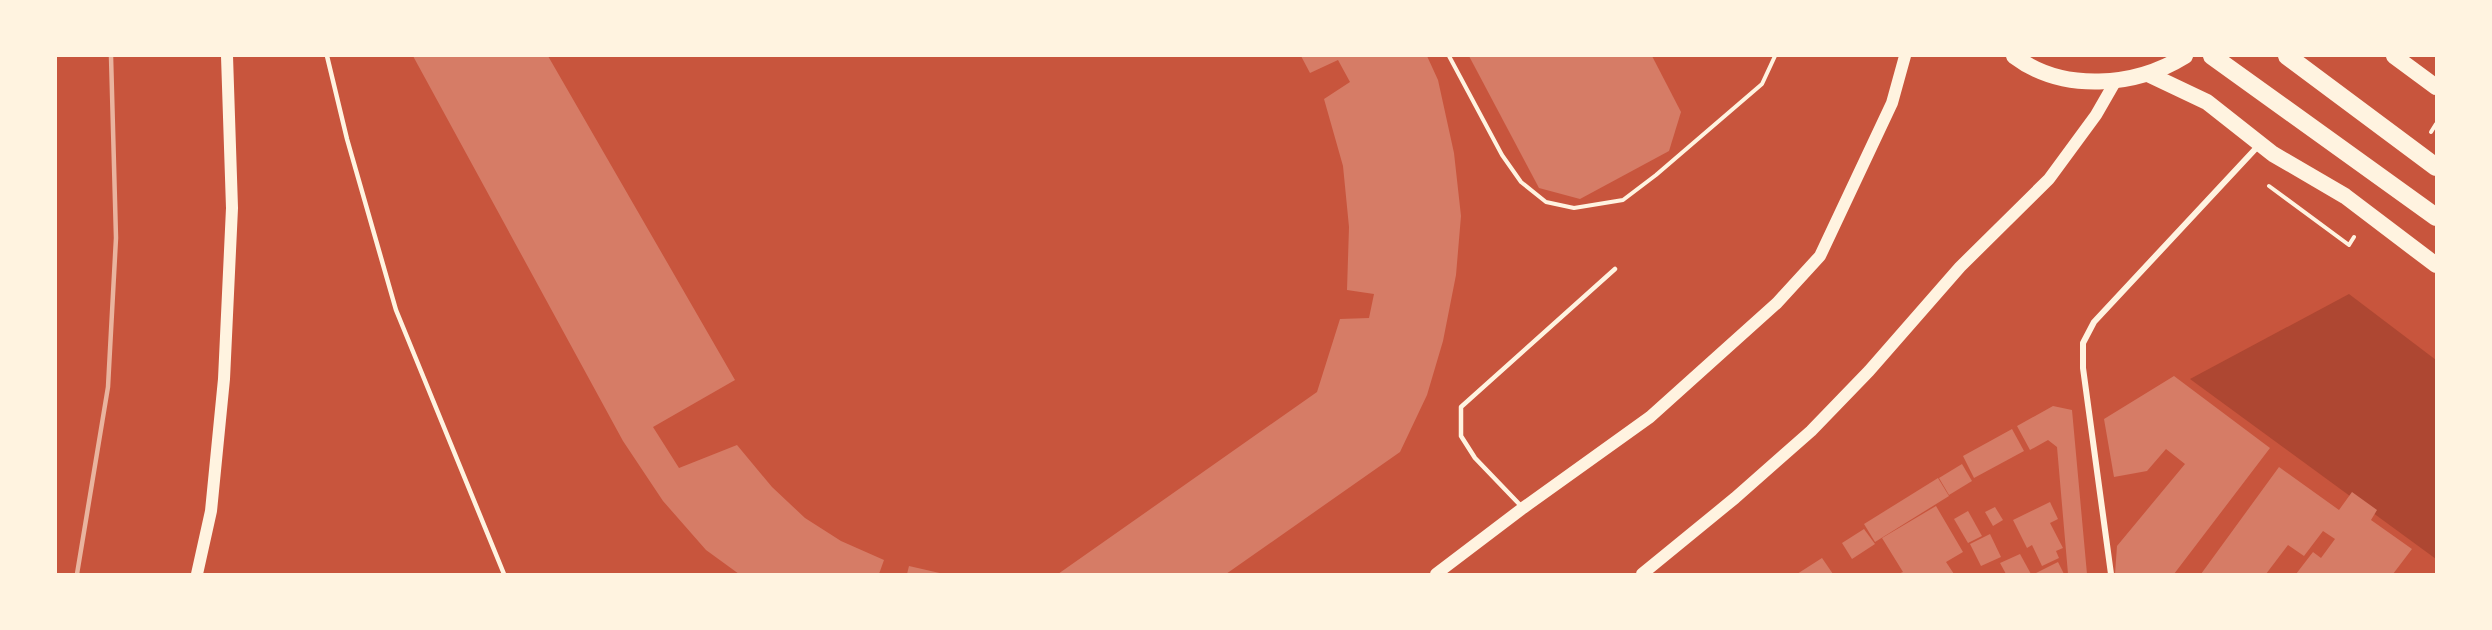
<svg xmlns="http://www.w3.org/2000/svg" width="2492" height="630" font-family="Merriweather,serif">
<rect width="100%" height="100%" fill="#c8553d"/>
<polygon fill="#ae4732" points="2349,294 2436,360 2436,559 2190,379"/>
<g fill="#d67c66">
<polygon points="413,56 548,56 735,380 653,427 679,468 737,445 772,487 805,518 841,541 884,560 879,574 739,574 706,550 663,501 623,441"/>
<polygon points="1301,56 1427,56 1438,80 1454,153 1461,216 1456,275 1443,341 1427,395 1400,452 1226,574 1058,574 1317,392 1340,319 1369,318 1374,294 1347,290 1349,227 1343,166 1324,99 1350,82 1338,60 1310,73"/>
<polygon points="1469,56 1652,56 1681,112 1669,151 1580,199 1539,188"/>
<polygon points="2174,376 2270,448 2174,574 2115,574 2117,546 2185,464 2166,449 2147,471 2114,477 2104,419"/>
<polygon points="2053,406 2072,410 2087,574 2068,574 2057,447 2048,440 2030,450 2017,426"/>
<polygon points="2012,429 2024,451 1974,478 1963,456"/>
<polygon points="1962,464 1972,481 1949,495 1939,478"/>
<polygon points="2279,467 2339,510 2352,492 2377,510 2371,520 2412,549 2393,574 2296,574 2313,552 2321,558 2335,539 2323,531 2304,556 2288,545 2266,574 2201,574"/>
<polygon points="1938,478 1949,496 1875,542 1864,524"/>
<polygon points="2050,502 2058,519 2050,523 2063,548 2056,551 2059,558 2042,566 2032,545 2027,548 2013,520"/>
<polygon points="1936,506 1963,552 1946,562 1954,574 1898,574 1903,572 1882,538"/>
<polygon points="1995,507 2003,520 1993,526 1985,512"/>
<polygon points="1968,511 1982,536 1968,543 1954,519"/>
<polygon points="1864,529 1875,544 1852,559 1842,543"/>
<polygon points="1990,534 2001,557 1981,566 1970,544"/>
<polygon points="2020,554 2031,574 2006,574 2000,563"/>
<polygon points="1822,558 1833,574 1797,574"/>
<polygon points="2058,562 2064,574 2034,574"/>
<polygon points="909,566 944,574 907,574"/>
</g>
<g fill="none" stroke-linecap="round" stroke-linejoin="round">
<g stroke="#fff3e0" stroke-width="4">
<polyline points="1449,56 1502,155 1521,182 1546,202 1574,208 1623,200 1656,175 1762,84 1775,56"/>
<polyline points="2431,132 2436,124"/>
<polyline points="2269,186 2349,245 2354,237"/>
</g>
<g stroke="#fff3e0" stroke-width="4.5">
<polyline points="327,56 347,139 396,310 504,574"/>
<polyline points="1523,508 1475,458 1461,436 1461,407 1615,269"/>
</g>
<polyline stroke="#fff3e0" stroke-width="6" points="2111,574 2083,368 2083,343 2094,322 2260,144"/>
<g stroke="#fff3e0" stroke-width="12">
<polyline points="197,574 211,511 224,379 232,208 227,56"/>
<polyline points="1436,574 1523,508 1650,417 1777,303 1820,256 1892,103 1905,56"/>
<polyline points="1642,574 1735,498 1811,431 1869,371 1960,267 2049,179 2096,115 2115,82"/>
</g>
<g stroke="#fff3e0" stroke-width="16">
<path d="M 2014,56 C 2063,93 2135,87 2185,56"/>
<polyline points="2394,56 2436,87"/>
<polyline points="2148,74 2207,102 2273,154 2345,196 2436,265"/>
</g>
<g stroke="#fff3e0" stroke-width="18">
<polyline points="2212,56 2436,217"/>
<polyline points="2287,56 2436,167"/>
</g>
<polyline stroke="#e9b49f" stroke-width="4.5" points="77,574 108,387 116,238 111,56"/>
</g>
<rect width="2492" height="630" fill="none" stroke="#fff3e0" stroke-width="114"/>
</svg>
